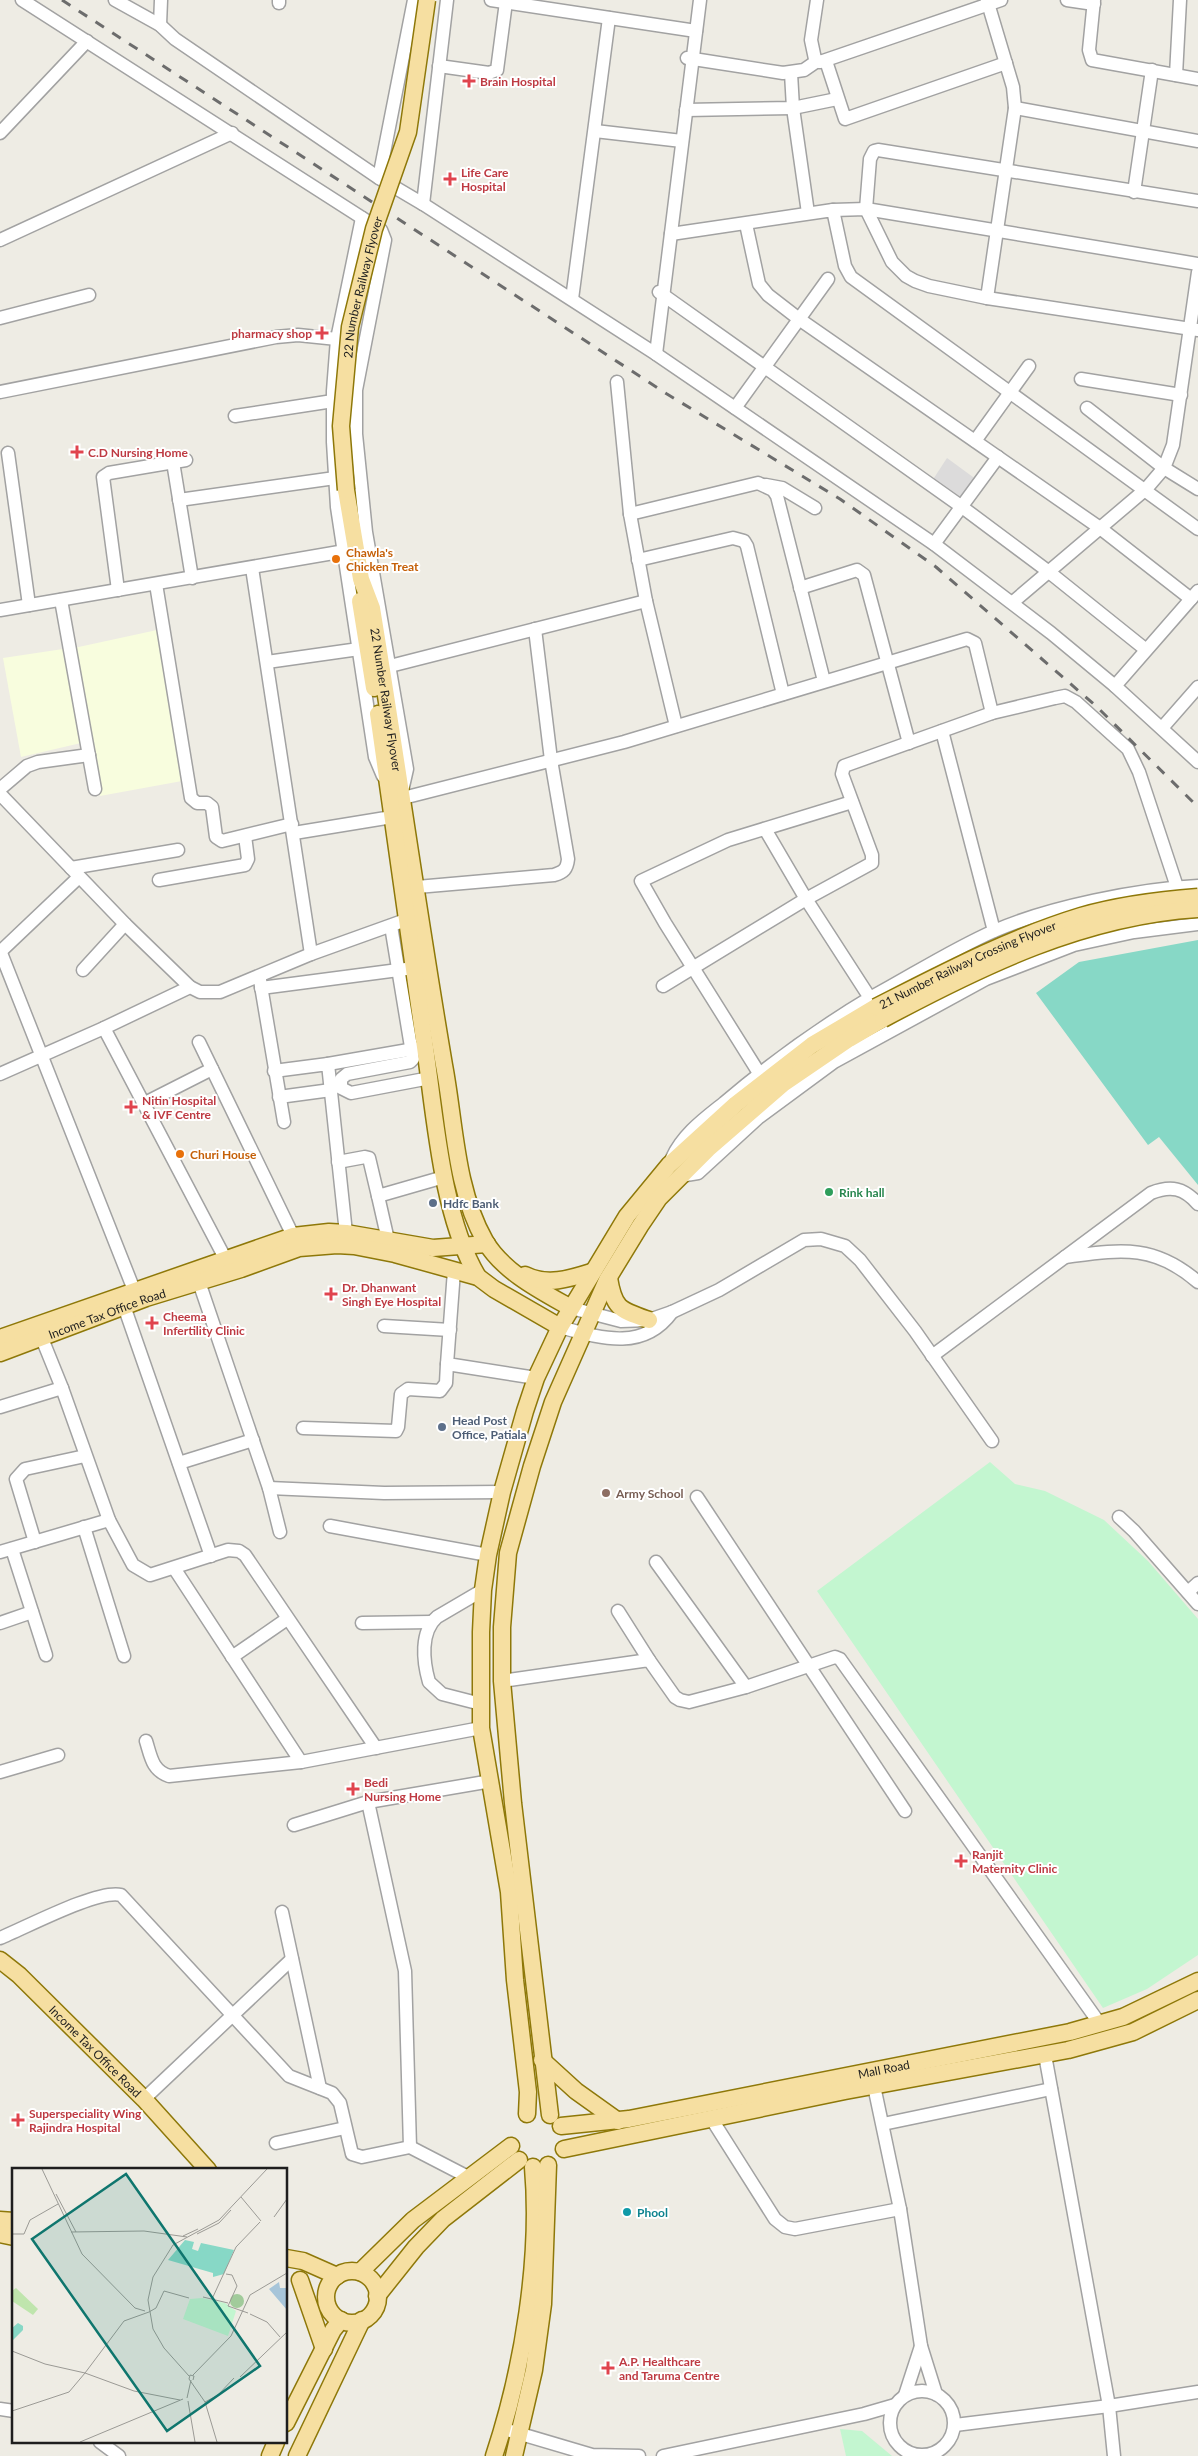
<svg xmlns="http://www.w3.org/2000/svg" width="1198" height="2456" font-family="Lato,sans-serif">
<rect width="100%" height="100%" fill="#eeece4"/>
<polygon fill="#dcdbdb" points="947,458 977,480 961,502 932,481"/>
<g fill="#f8fdde">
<polygon points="157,630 182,781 100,796 74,648"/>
<polygon points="63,649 81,743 21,757 3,658"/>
</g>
<g fill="#c3f6d0">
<polygon points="990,1462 1015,1484 1045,1491 1104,1520 1148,1561 1198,1619 1198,1955 1147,1989 1103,2008 817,1591"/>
<polygon points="840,2429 862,2431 892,2456 846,2456"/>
</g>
<polygon fill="#87d8c6" points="1198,940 1198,1185 1159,1137 1148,1145 1036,993 1079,962"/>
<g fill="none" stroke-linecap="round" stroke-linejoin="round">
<defs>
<g id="minor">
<polyline points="22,0 381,230 385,240 356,390 356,434 366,532 407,769 402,791"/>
<polyline points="115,0 160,25 175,39 379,178 423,204 656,354 934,544 1051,633 1115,686 1198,762"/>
<polyline points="491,0 696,31"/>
<polyline points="817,0 811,40 815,59 820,62 1001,0"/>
<polyline points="1067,0 1094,4"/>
<polyline points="1094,0 1089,50 1092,60 1198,79"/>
<polyline points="279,3 279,0"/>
<polyline points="160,25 161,0"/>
<polyline points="687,58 783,73 804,70 817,61"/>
<polyline points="826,61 845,119 1006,63"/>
<polyline points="439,66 489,73 497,70 506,2"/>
<polyline points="791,73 793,108 808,213"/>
<polyline points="1176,75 1180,0"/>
<polyline points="1015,108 1198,141"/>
<polyline points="686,110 793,108 837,99"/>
<polyline points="595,131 682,141"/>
<polyline points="0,133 87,41"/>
<polyline points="379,178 414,0"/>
<polyline points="1134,192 1152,70"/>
<polyline points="1198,201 878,150 874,151 870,159 866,209 892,262 906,276 915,281 929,286 987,298 1198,330"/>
<polyline points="423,204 447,0"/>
<polyline points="833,210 866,209 1198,264"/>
<polyline points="362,218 337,339 333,391 333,442 337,507 375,757 383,776"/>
<polyline points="746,224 759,284 768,295 799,319 1100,528 1191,599"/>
<polyline points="671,234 833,210 845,266 851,277 1198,529"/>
<polyline points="0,240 232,133"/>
<polyline points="659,292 962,507 1049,572 1145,649"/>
<polyline points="987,298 1015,108 1013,87 987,0"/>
<polyline points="572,299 609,18"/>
<polyline points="0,318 89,295"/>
<polyline points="656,354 700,0"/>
<polyline points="1081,379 1181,395"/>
<polyline points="617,382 630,514 646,601 676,726"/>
<polyline points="0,392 276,337 298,335 337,339"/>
<polyline points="735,408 828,279"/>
<polyline points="1087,408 1164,468 1198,489"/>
<polyline points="235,416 333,401"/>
<polyline points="975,441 1029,366"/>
<polyline points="8,453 29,605"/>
<polyline points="173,462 192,578"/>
<polyline points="766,485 782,488 815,508"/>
<polyline points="179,500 335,478"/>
<polyline points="630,514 758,483 773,490 777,496 824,681"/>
<polyline points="934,544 998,457"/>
<polyline points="638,560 733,538 744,541 747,546 783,694"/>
<polyline points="252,568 311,954"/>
<polyline points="156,584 191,798 197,803 207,803 212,807 216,837 222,841 292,824"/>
<polyline points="800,588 857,570 864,575 909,743"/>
<polyline points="118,590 103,477 109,473 186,460"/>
<polyline points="61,600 95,789"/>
<polyline points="1013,602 1146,489 1164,468 1173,445 1198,272"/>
<polyline points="0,610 345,551"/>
<polyline points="267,662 359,649"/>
<polyline points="390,666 646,601"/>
<polyline points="1115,686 1198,591"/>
<polyline points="1162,728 1198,687"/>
<polyline points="942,731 994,931"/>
<polyline points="0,789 27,766 38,762 89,755"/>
<polyline points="0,794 125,924 190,987"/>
<polyline points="403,798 624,742 967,639 975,643 992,713"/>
<polyline points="294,833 392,817"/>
<polyline points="71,868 178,850"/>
<polyline points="159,880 245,865 248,859 245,836"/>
<path d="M 417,887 L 554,875 C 564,872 567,869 568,859 L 551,760 L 535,629"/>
<polyline points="391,926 413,1059 410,1062 347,1074 341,1079 341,1088 351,1093 430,1078"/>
<polyline points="0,952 79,877"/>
<polyline points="1,953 134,1290"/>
<polyline points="83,970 125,924"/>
<polyline points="260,980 284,1122"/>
<polyline points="663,986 806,899 872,863 872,855 842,774 844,766 992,713 1055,698 1065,696 1076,702 1128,749 1139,772 1177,887"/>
<polyline points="261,988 406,969"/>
<path d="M 870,998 C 911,976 951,950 994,931 C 1049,907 1138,889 1198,886"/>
<polyline points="104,1028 226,1260"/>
<polyline points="199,1042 297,1244"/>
<polyline points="328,1064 420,1048"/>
<polyline points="274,1071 328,1064 346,1233"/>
<polyline points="759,1073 665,923 641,881 728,840 852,802"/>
<polyline points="0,1074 104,1028 190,987 200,992 220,992 311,954 414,917"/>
<polyline points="279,1097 331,1090"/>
<polyline points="143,1104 212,1069"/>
<path d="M 672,1158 C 683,1134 704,1119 724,1103 C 770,1064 818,1029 870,998 L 806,899 L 765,829"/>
<polyline points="338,1162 365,1157 369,1158 378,1196 444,1177"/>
<polyline points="680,1176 698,1173 758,1118 834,1062 986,979 1074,945 1134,932 1198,924"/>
<polyline points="378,1196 388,1240"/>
<path d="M 1065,1257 C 1119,1250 1153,1243 1198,1282"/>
<polyline points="454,1271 447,1364 536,1378"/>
<polyline points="199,1282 269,1488 280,1532"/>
<polyline points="124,1306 211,1556"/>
<polyline points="571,1308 621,1321 649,1320 672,1312 719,1290 804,1240 821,1239 845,1246 860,1260 915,1331 992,1441"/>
<polyline points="384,1326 450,1330"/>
<path d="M 560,1327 C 600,1338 643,1352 672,1312"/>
<polyline points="41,1336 62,1388 109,1520 133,1565 150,1575 228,1550 239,1551 245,1555 376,1748"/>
<path d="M 932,1356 L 1151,1193 C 1171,1185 1184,1188 1198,1204"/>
<polyline points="0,1407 62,1388"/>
<polyline points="303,1428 396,1431 398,1427 401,1394 408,1389 440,1391 446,1383 447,1364"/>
<polyline points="179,1463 253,1440"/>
<polyline points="269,1488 384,1493 502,1492"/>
<polyline points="697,1497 905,1811"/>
<polyline points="1119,1517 1134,1531 1198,1604"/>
<polyline points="330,1526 488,1555"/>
<polyline points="84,1527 124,1656"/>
<polyline points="35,1542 16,1479 25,1469 85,1456"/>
<polyline points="12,1549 46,1655"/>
<polyline points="0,1552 109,1520"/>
<polyline points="656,1562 746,1687"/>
<polyline points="174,1568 301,1762"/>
<polyline points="1188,1592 1198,1583"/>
<polyline points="618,1611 649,1660"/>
<polyline points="0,1623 32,1612"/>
<polyline points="362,1623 431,1622"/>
<polyline points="232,1657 287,1619"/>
<polyline points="502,1681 649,1660 675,1697 680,1700 689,1702 746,1687 835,1657 840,1659 1100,2024"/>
<path d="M 481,1704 L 442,1694 L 429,1682 C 423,1661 420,1632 437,1617 L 483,1590"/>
<path d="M 146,1741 C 151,1757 152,1770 169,1776 L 301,1762 L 481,1728"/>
<polyline points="0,1772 58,1755"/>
<polyline points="368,1802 405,1971 410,2147"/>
<polyline points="294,1825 368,1802 491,1781"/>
<polyline points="282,1912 320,2088"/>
<path d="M 0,1938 C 25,1928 98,1889 121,1895 L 289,2076 L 332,2093 L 340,2103 L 352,2154 L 362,2157 L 410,2147 L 468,2177"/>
<polyline points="1045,2055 1109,2406 1114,2456"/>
<polyline points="874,2086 900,2209 921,2346 936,2394"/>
<polyline points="144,2099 292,1959"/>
<polyline points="711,2118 775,2219 785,2227 795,2229 900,2209"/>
<polyline points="883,2124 1051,2089"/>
<polyline points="276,2143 345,2128"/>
<circle cx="922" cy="2423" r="32"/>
<polyline points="905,2395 921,2346"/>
<polyline points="0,2409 14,2411"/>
<polyline points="955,2425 1109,2406 1198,2392"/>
<polyline points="504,2429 592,2455 639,2456"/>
<polyline points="100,2442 119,2456"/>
<polyline points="663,2456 864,2414 895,2405"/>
</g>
<g id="major">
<path id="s1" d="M 346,490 L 361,579 L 372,608 C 397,760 418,913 444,1065 C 455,1123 455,1188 485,1241 C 503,1272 541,1291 571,1308"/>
<polyline points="360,601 374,688"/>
<path d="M 378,714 C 393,825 409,936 425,1047 C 435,1117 442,1217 478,1277"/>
<path d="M 525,1275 C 547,1286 569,1279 591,1272"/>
<path d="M 609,1278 C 614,1309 620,1310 649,1320"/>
<polyline points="0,1338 293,1236 329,1232 346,1233 433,1248 487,1244"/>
<path id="s2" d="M 0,1353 L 146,1298 L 241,1269 L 299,1248 L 337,1245 L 354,1246 L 395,1254 L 478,1277 L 494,1289 L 560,1327"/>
<path id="s3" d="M 0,1960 L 19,1975 L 144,2099 L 208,2170"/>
<polyline points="542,2060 576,2091 618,2121"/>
<polyline points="527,2114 528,2092 515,1980 509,1892 481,1728 481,1632 483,1590 488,1555 502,1492 525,1411 536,1378 560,1327 627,1216 669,1165 736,1104 812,1045 876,1007"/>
<polyline points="550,2115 513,1803 502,1681 502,1627 508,1553 532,1466 553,1402 607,1280 640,1226 659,1198 708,1149 783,1084 849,1039 883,1019"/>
<path id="s4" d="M 561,2126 L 629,2119 L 1070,2032 L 1123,2017 L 1198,1981"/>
<polyline points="564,2149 845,2091 1068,2050 1133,2032 1198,2000"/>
<polyline points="0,2220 14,2221"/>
<polyline points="0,2234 14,2237"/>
<polyline points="286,2258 303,2261 337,2276"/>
<circle cx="352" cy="2297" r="26"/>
<polyline points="360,2272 413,2220 511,2146"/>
<polyline points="300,2280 324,2349"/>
<polyline points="377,2296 416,2247 443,2219 519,2160"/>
<polyline points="286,2423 333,2330 341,2320"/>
<polyline points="270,2456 276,2442"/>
<polyline points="297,2456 362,2320"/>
<path d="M 494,2456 C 523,2369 541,2258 533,2167"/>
<polyline points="514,2456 534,2370 543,2304 548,2165"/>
</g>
</defs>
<use href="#minor" stroke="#a2a2a2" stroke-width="15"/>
<use href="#major" stroke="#8e7809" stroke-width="19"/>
<use href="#minor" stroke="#fff" stroke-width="12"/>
<use href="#major" stroke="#f6dfa1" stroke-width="16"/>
<polyline stroke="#6c6c6c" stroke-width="3" stroke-dasharray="10 10" stroke-linecap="butt" points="62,0 667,394 840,499 936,567 1096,706 1198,807"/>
<defs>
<g id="major-bridge">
<path id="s5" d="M 346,490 L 341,426 L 350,327 L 374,229 L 408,132 L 427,0"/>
<path id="s6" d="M 876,1007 C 943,973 1009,938 1081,916 C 1119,905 1159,900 1198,897"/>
<path d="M 883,1019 C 982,966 1084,916 1198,909"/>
</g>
</defs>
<use href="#major-bridge" stroke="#8e7809" stroke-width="19" stroke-linecap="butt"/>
<use href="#major-bridge" stroke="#f6dfa1" stroke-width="16"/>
</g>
<g fill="#e0444e" stroke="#fff" stroke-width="2">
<path d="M466.5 73.5h5v5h5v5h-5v5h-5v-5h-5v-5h5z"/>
<path d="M447.5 171.5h5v5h5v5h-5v5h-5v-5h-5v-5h5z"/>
<path d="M319.5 325.5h5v5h5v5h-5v5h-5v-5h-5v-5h5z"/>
<path d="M74.5 444.5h5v5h5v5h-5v5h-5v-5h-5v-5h5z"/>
<path d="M128.5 1099.5h5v5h5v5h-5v5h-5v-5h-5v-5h5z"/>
<path d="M328.5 1286.5h5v5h5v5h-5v5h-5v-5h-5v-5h5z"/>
<path d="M149.5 1315.5h5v5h5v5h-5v5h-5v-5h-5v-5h5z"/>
<path d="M350.5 1781.5h5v5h5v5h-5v5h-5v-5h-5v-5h5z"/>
<path d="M958.5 1853.5h5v5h5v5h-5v5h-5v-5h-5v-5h5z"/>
<path d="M15.5 2112.5h5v5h5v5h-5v5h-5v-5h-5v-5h5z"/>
<path d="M605.5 2360.5h5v5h5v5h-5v5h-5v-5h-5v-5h5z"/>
</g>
<g fill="#e8710a" stroke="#fff" stroke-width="2">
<circle cx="336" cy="559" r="5"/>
<circle cx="180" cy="1154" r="5"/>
</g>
<circle fill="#2e9e5b" stroke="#fff" stroke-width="2" cx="829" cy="1192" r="5"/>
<g fill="#5c6f8a" stroke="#fff" stroke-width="2">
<circle cx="433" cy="1203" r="5"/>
<circle cx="442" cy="1427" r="5"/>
</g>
<circle fill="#8d6e63" stroke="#fff" stroke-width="2" cx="606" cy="1493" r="5"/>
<circle fill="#0f9aa8" stroke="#fff" stroke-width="2" cx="627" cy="2212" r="5"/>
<g text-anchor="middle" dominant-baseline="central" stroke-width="4" stroke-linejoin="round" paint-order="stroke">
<g font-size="12" font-weight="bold" fill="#be3a42" stroke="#fff" text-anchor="start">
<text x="480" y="81">Brain Hospital</text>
<text x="461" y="172">Life Care<tspan x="461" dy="14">Hospital</tspan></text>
<text x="312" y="333" text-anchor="end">pharmacy shop</text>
<text x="88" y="452">C.D Nursing Home</text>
<text x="142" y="1100">Nitin Hospital<tspan x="142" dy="14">&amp; IVF Centre</tspan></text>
<text x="342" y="1287">Dr. Dhanwant<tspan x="342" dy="14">Singh Eye Hospital</tspan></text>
<text x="163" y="1316">Cheema<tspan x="163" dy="14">Infertility Clinic</tspan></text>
<text x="364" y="1782">Bedi<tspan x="364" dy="14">Nursing Home</tspan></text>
<text x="972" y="1854">Ranjit<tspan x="972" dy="14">Maternity Clinic</tspan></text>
<text x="29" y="2113">Superspeciality Wing<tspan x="29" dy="14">Rajindra Hospital</tspan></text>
<text x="619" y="2361">A.P. Healthcare<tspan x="619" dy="14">and Taruma Centre</tspan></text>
</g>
<g font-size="12" fill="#1e1e1e" stroke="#fff">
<text stroke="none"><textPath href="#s5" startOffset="205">22 Number Railway Flyover</textPath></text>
<text stroke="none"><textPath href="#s1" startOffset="214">22 Number Railway Flyover</textPath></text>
<text stroke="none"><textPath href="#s6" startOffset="101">21 Number Railway Crossing Flyover</textPath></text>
<text stroke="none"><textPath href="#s2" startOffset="114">Income Tax Office Road</textPath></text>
<text stroke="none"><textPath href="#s3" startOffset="132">Income Tax Office Road</textPath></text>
<text stroke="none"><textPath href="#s4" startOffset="328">Mall Road</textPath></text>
</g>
<g font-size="12" font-weight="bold" fill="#c56008" stroke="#fff" text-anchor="start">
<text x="346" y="552">Chawla's<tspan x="346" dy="14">Chicken Treat</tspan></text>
<text x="190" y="1154">Churi House</text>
</g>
<g font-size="12" font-weight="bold" fill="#27864d" stroke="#fff" text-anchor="start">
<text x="839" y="1192">Rink hall</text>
</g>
<g font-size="12" font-weight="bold" fill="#4e5e75" stroke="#fff" text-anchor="start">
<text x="443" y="1203">Hdfc Bank</text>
<text x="452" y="1420">Head Post<tspan x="452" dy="14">Office, Patiala</tspan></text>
</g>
<g font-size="12" font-weight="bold" fill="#785e54" stroke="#fff" text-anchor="start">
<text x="616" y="1493">Army School</text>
</g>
<g font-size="12" font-weight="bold" fill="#0d838f" stroke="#fff" text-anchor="start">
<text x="637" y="2212">Phool</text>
</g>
</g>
<g transform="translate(12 2168)">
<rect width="275" height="275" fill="#eeece4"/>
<path d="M 4,120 L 26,141 L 21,147 L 0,133 L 0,123 Z" fill="#bfe5ad"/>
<path d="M218 133a7 7 0 1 1 14 0a7 7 0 1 1-14 0Z" fill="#a1cb9b"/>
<path d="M 190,130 L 213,135 L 224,143 L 216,168 L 171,151 L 178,131 Z" fill="#c3f6d0"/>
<path d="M 173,72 L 182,74 L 180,81 L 186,83 L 189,75 L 222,82 L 212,106 L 201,109 L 201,105 L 156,92 ZM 6,155 L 11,158 L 11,162 L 0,173 L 0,160 Z" fill="#87d8c6"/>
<path d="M 267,114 L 268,120 L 275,120 L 275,142 L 257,121 Z" fill="#a7c5d9"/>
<path fill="none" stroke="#9b9a95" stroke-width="1" d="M 30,1 L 70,86 L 123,140 L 133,143M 44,26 L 64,64M 229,29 L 249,53M 262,49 L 275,31M 59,64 L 132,63 L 175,69M 0,66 L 12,66 L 18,52 L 46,36M 185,66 L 207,55 L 219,42M 171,68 L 186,61M 214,106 L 220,107 L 225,118 L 216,138 L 236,145M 191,129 L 216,135M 200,131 L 224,79 L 248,54M 137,144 L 144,140 L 152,123 L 177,130M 137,144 L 112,153 L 73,205 L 122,223 L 168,232M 238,146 L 255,154 L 268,169M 0,183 L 33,196 L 73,205 L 57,224 L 0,243M 181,207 L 219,168 L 238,127 L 275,105M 177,208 L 152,180 L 141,161 L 136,132 L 141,109 L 161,77 L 207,52 L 255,1M 228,209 L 275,164M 181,212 L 182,208 L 178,207 L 177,211 L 193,234 L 205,274M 175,230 L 179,212M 176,233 L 183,274M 193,234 L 206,227 L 222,210M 68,274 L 171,231"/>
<path fill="#0f766e" fill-opacity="0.15" stroke="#0f766e" stroke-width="2.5" d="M 114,6 L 248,198 L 155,263 L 20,71 Z"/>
<rect width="275" height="275" fill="none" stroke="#1e1e1e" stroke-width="2.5"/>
</g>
</svg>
